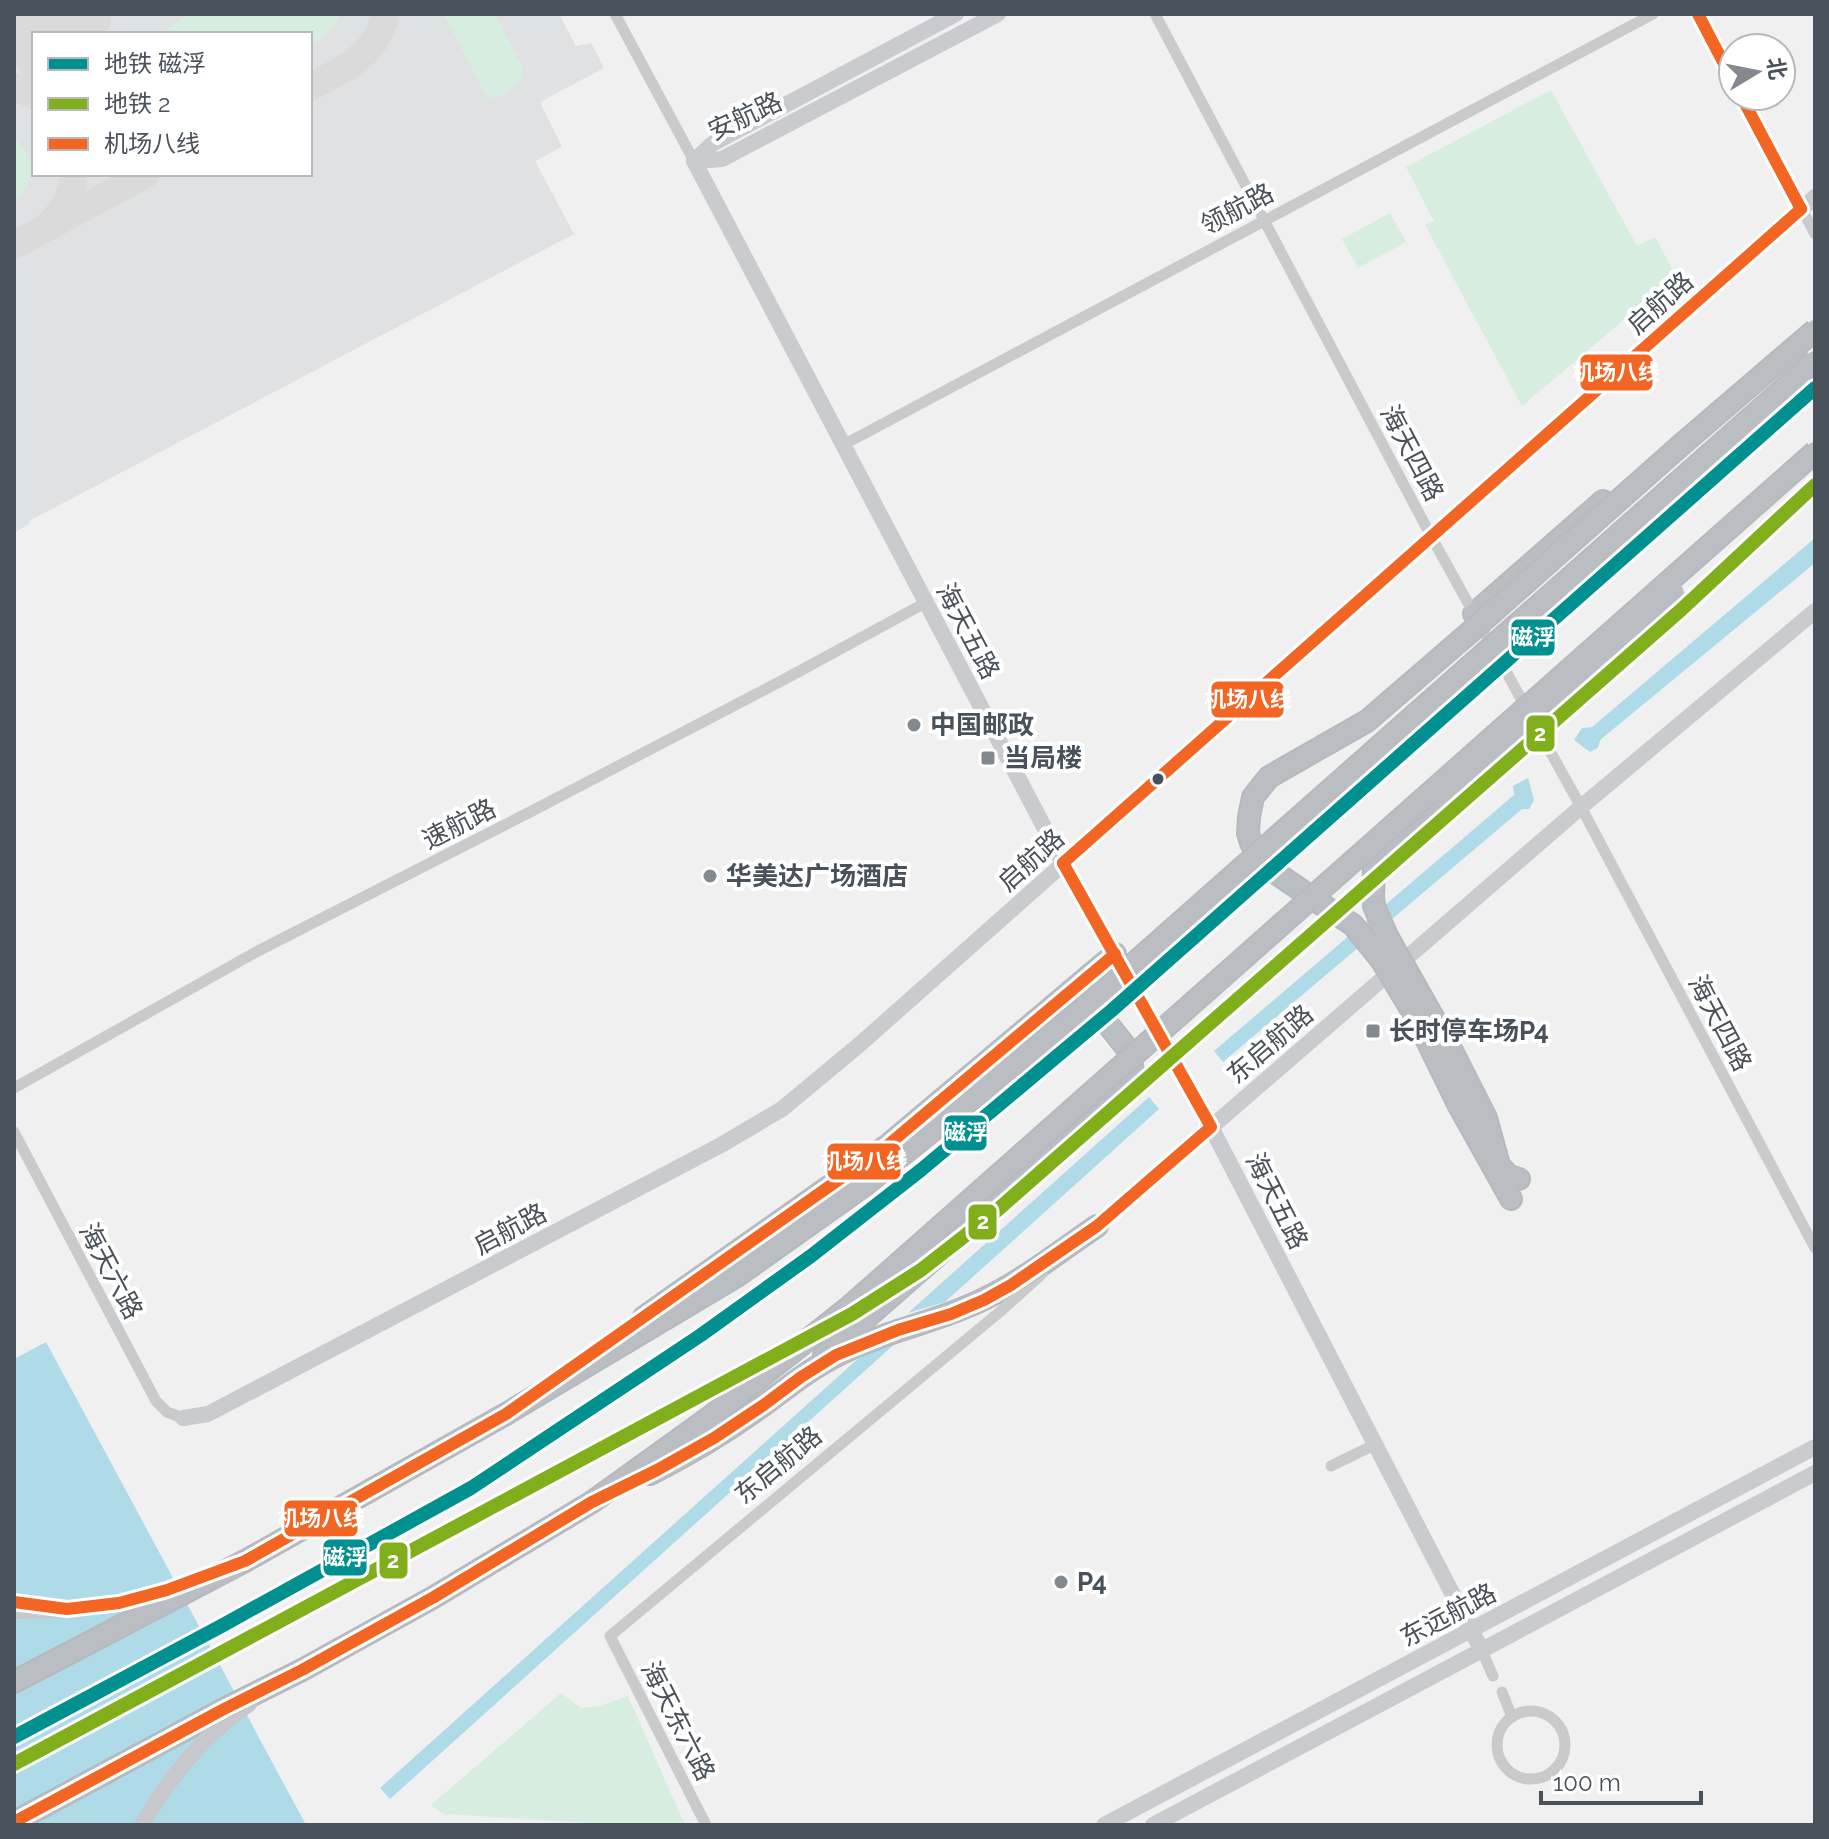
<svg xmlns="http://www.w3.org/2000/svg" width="1829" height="1839" font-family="Raleway,'Noto Sans SC',sans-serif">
<rect width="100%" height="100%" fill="#f0f0f0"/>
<path fill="#e0e1e3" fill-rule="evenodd" d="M 14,14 L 559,14 L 576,46 L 591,43 L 604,68 L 540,102 L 562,147 L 535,161 L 574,234 L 31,520 L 29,524 L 14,533 ZM 34,34 L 310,34 L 310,174 L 34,174 Z"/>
<g fill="#d7ede0">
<path d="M 190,14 L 340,14 C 336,29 322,37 310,46 L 310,34 L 159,34 Z"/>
<path d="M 443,14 L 495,14 L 524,70 C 523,87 505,92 492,100 L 486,95 Z"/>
<polygon points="1551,90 1637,246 1655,237 1676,276 1522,406 1425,225 1434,221 1406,167"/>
<path d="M 14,138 C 37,160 36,179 14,202 Z"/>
<polygon points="1390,213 1406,242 1358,268 1342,239"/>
<polygon points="561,1693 581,1708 599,1706 628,1696 685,1825 626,1825 443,1814 431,1805"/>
</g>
<g fill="#afdae7">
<polygon points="1815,538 1815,563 1600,740 1598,748 1590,752 1574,740 1582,728 1592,727"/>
<polygon points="1528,778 1534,800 1529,809 1522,809 1223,1062 1214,1051 1514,795 1513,786"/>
<polygon points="1149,1097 1159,1109 945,1302 908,1313"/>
<polygon points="899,1340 390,1799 380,1788 870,1348"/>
<polygon points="46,1342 306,1825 14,1825 14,1359"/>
</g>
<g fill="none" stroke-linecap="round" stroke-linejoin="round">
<g stroke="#dadadb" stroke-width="28">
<path d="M 27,14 C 50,24 72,25 97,21"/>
<polyline points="14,29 34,67"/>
<polyline points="14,87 34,95"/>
<path d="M 310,87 C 345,68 376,57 385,14"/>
<path d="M 51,223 C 64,210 73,192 74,174"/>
<polyline points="14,245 146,174"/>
</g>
<defs>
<g id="highway">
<polyline points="1474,614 1603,501"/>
<polyline points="1373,896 1374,868 1387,849 1448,796"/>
<polyline points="1324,906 1263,864 1251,843 1248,833 1249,817 1253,797 1269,777 1367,721 1469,633"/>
<polyline points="1450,1047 1486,1118 1499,1165 1509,1176 1519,1179"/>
<polyline points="1435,1057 1459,1106 1511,1199"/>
<polyline points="644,1317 888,1145 1115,954"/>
<polyline points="824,1355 1126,1090 1133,1071 1129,1051 1092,1004 1075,998"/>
<path d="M 650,1474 C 690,1454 729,1430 765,1404 C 788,1387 810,1369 836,1356 C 883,1331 936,1323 984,1299 C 1024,1280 1060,1251 1097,1226"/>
<polyline points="14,1682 245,1561 506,1414 737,1276 865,1185"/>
<polyline points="14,1822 224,1709 302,1670 434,1597 592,1502 710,1417 848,1308 907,1256"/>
</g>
</defs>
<use href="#highway" stroke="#b6babe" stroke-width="24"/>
<g stroke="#c8cacb" stroke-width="11">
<polyline points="615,14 694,161"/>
<polyline points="1155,14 1432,538 1581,807 1815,1248"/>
<polyline points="1698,14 1733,81"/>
<polyline points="1741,96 1815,234"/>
<polyline points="843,445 1653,14"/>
<polyline points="14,1088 256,952 530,812 785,679 925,603"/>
<polyline points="14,1132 156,1401 167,1412 183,1418"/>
<polyline points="1331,1466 1376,1444"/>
<polyline points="1482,1651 1493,1676"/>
<polyline points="1502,1692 1512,1717"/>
<circle cx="1531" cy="1745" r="34"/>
<polyline points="706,1825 610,1636 1002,1310 1042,1274"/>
</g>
<g stroke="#c9cbce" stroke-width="16">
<polyline points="694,161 1063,863 1211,1127 1482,1651"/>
<polyline points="694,161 722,159 998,14"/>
<polyline points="694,161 712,144 956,14"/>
<polyline points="1097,1226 1581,807 1815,611"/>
<polyline points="183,1418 208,1414 721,1145 782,1109 859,1045 1815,197"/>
<polyline points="1104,1825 1815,1447"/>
<polyline points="1153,1825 1815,1473"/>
</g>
<g stroke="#c6c8cb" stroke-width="16">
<path d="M 14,1611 C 76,1612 132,1603 191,1581"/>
<path d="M 142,1825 C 168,1779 205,1733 249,1704"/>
</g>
<use href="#highway" stroke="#babec2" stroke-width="20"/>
<defs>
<g id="highway-bridge">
<polyline points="1469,633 1681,445 1815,330"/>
<polyline points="1448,796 1650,617 1674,593"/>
<polyline points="1373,896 1374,906 1387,936 1450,1047"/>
<polyline points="1324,906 1353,925 1382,961 1415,1016 1435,1057"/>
<polyline points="865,1185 1070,1020 1815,361"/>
<polyline points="907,1256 1815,452"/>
</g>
</defs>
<use href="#highway-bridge" stroke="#b6babe" stroke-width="24" stroke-linecap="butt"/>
<use href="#highway-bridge" stroke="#babec2" stroke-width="20"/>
<defs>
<g id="bus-1">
<polyline points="1698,14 1733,81"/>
<polyline points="1741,96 1801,209"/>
<polyline points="1063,863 1801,209"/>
<polyline points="14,1602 67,1609 119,1603 167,1590 245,1561 506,1414 888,1145 1115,954"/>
<polyline points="14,1822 224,1709 302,1670 434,1597 592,1502 657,1470 714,1438 765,1404 801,1377 836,1355 898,1330 951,1314 984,1300 1011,1285 1097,1226 1211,1127 1063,863"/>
</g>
</defs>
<use href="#bus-1" stroke="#fff" stroke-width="18"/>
<use href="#bus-1" stroke="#f26522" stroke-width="12"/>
<defs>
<polyline id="metro-1" points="14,1737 225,1624 471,1488 701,1335 811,1256 921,1170 1111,1011 1815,388"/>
<polyline id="metro-2" points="14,1764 852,1314 921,1270 994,1213 1682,609 1815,485"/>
</defs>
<use href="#metro-1" stroke="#fff" stroke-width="20"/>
<use href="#metro-2" stroke="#fff" stroke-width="20"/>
<use href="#metro-1" stroke="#009090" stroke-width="14"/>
<use href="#metro-2" stroke="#80af1b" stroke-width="14"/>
</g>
<g fill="#83898e" stroke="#fff" stroke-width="3">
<circle cx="914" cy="725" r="8"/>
<rect x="980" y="750" width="16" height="16" rx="4"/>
<circle cx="710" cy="876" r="8"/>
<rect x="1365" y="1023" width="16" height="16" rx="4"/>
<circle cx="1061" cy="1582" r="8"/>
</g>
<circle fill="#49515a" stroke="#fff" stroke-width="3" cx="1158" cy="779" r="7"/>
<g text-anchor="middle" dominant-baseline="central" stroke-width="8" stroke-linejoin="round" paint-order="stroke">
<g font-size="26" fill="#49515a" stroke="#fff">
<text transform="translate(745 116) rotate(-25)">安航路</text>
<text transform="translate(1237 209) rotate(-28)">领航路</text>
<text transform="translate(1660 303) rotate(-42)">启航路</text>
<text transform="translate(1412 453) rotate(62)">海天四路</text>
<text transform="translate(968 631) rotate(62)">海天五路</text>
<text transform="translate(459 824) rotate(-27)">速航路</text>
<text transform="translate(1031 860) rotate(-42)">启航路</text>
<text transform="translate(1720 1023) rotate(62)">海天四路</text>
<text transform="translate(1270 1044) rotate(-41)">东启航路</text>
<text transform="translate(1277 1201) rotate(63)">海天五路</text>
<text transform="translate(510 1229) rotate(-28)">启航路</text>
<text transform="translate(111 1271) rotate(62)">海天六路</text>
<text transform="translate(778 1465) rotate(-40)">东启航路</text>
<text transform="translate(1448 1615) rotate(-28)">东远航路</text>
<text transform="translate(678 1721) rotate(63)">海天东六路</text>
</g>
<g font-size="26" font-weight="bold" fill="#49515a" stroke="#fff" text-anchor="start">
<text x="930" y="725">中国邮政</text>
<text x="1004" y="758">当局楼</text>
<text x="726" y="876">华美达广场酒店</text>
<text x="1389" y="1031">长时停车场P4</text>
<text x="1077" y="1582">P4</text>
</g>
</g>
<g stroke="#fff" stroke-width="3">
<rect x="1579" y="353" width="75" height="39" rx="8" fill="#f26522"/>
<rect x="1510" y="618" width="46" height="39" rx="8" fill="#009090"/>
<rect x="1210" y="680" width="75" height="39" rx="8" fill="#f26522"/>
<rect x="1525" y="714" width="31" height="39" rx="8" fill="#80af1b"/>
<rect x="943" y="1114" width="45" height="38" rx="8" fill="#009090"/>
<rect x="826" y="1142" width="76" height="39" rx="8" fill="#f26522"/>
<rect x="967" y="1203" width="31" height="38" rx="8" fill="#80af1b"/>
<rect x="283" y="1499" width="76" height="39" rx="8" fill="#f26522"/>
<rect x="322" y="1538" width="46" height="39" rx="8" fill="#009090"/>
<rect x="378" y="1541" width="31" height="39" rx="8" fill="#80af1b"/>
</g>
<g font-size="22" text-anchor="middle" font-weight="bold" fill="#fff">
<text x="1616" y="380">机场八线</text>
<text x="1533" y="645">磁浮</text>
<text x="1248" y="707">机场八线</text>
<text x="1540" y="741">2</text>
<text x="966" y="1140">磁浮</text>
<text x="864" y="1169">机场八线</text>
<text x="983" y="1229">2</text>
<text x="321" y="1526">机场八线</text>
<text x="345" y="1565">磁浮</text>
<text x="393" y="1568">2</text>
</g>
<rect width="1829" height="1839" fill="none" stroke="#49515a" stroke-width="32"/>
<rect x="32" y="32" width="280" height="144" fill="#ffffff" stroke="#b6b9bd" stroke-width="2"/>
<rect x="48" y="58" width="40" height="12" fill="#009090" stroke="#b6b9bd" stroke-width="2"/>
<text x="104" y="72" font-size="24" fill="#49515a">地铁 磁浮</text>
<rect x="48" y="98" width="40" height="12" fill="#80af1b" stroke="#b6b9bd" stroke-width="2"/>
<text x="104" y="112" font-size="24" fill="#49515a">地铁 2</text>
<rect x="48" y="138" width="40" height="12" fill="#f26522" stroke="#b6b9bd" stroke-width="2"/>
<text x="104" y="152" font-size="24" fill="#49515a">机场八线</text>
<g transform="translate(1757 72) rotate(80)"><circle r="38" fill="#ffffff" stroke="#b6b9bd" stroke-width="2"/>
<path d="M0-6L14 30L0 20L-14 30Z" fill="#83898e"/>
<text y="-12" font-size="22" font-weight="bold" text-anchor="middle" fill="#49515a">北</text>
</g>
<path d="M1541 1791v12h160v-12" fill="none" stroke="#49515a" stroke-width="4"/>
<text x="1553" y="1791" font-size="24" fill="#49515a" stroke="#ffffff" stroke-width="6" paint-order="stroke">100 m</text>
</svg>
